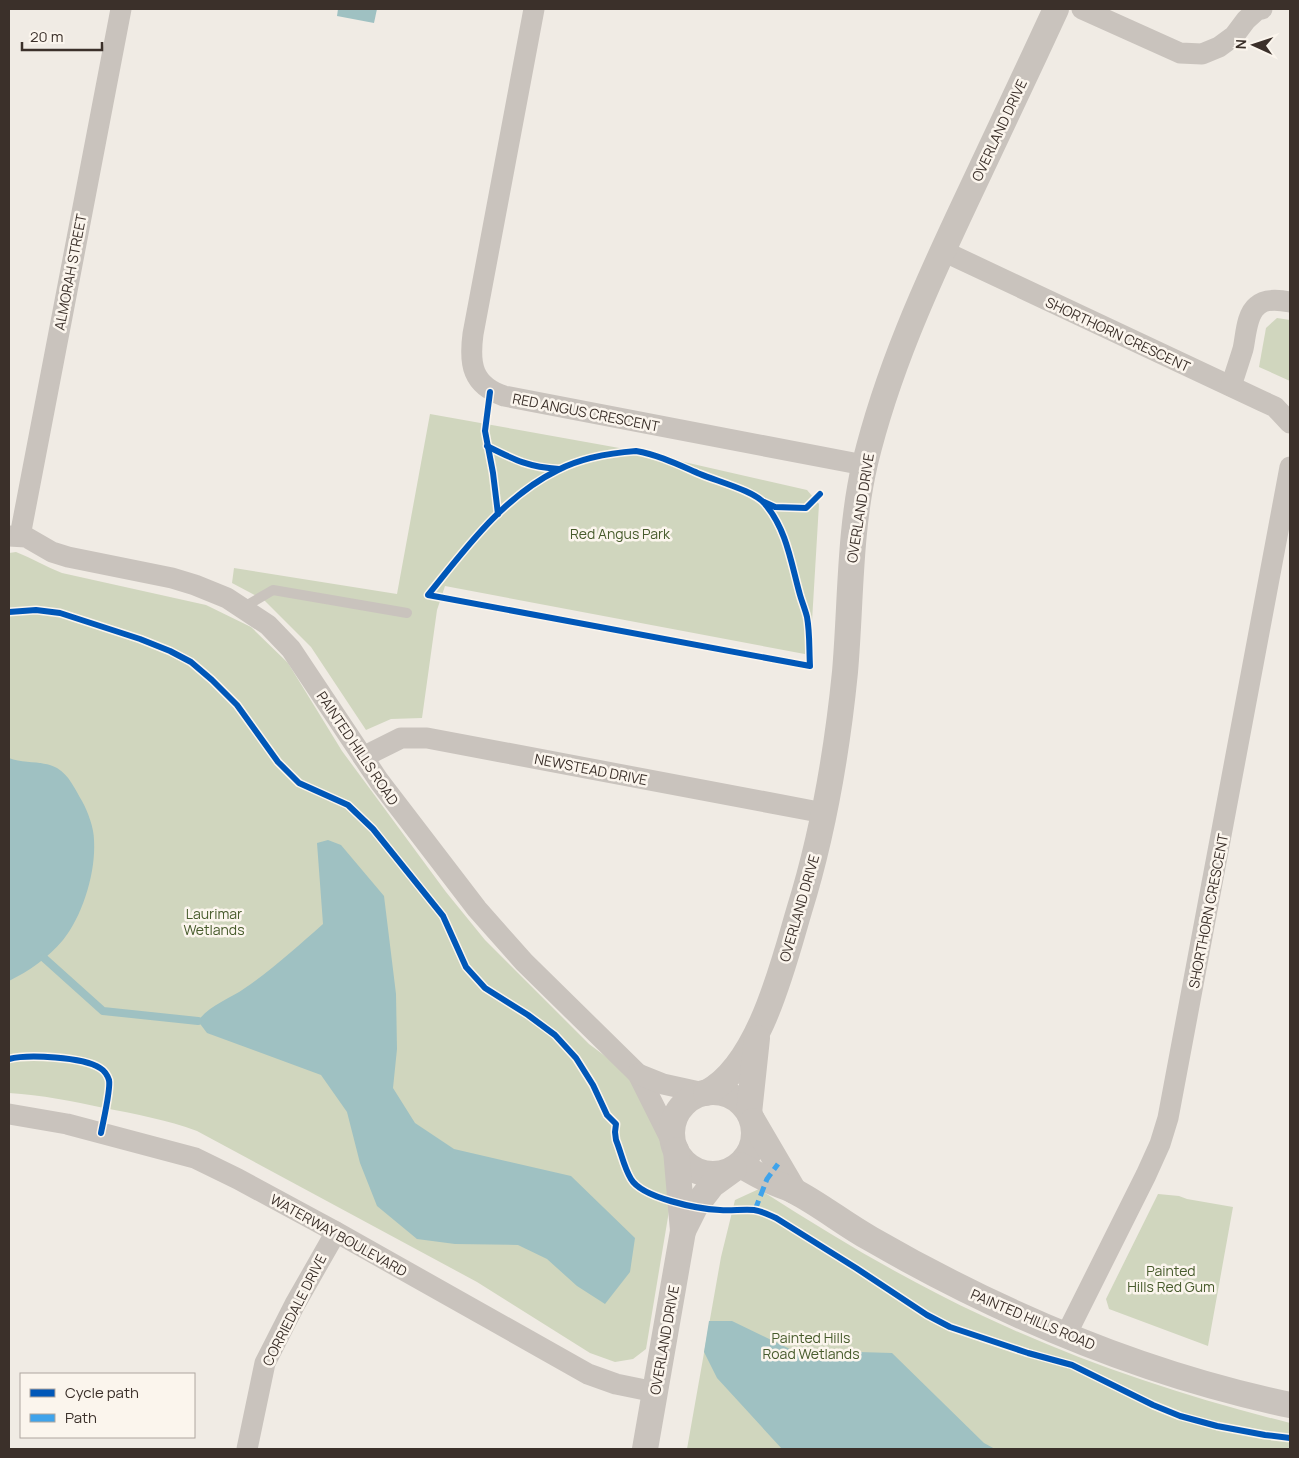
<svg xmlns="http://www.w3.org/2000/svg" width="1299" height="1458" font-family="Manrope,sans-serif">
<rect width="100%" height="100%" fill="#f0ebe4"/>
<g fill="#d0d6be">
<polygon points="1277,318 1290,320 1290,381 1259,367 1266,328"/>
<polygon points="430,414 636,451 807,490 819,504 810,655 445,586 437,610 422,718 391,719 366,730 311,647 264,600 232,583 234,568 397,594"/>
<path d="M 16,552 C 32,558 46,567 62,573 L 206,605 L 251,627 L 288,663 L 342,751 L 446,892 L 485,940 L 589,1044 L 617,1065 L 650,1099 L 669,1152 L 669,1211 L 646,1349 L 633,1359 L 615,1362 L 590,1353 L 477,1282 L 197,1131 C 167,1120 136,1114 104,1108 C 72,1101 42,1095 9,1093 L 9,553 Z"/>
<path d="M 759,1189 C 831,1235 905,1280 983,1316 C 1083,1363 1183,1396 1290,1423 L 1290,1449 L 687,1449 L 721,1257 L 735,1200 Z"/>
<polygon points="1158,1194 1179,1196 1187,1199 1233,1207 1208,1346 1109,1309 1106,1299"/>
</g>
<g fill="#9fc1c2">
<polygon points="338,9 377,9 374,23 337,16"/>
<path d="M 9,758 C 24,764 42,760 57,768 C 69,775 75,789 82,801 C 88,812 94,828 94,840 C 96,872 83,915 63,940 C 48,958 29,971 9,981 Z"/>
<path d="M 328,840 L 341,845 L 384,896 L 396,994 L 397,1049 L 393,1088 L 415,1123 L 454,1149 L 571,1176 L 635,1238 L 630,1272 L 605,1304 L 577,1286 L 547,1259 L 518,1245 L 455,1244 L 417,1239 L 377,1206 L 360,1163 L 347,1112 L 321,1075 L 207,1033 L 198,1021 C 209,1005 230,999 245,988 C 273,969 298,946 323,924 L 317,843 Z"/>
<polygon points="709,1321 732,1321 792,1350 892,1353 984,1443 995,1449 782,1449 717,1378 704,1352"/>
</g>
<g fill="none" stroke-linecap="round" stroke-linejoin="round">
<polyline stroke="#9fc1c2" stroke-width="8" points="44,958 103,1011 198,1021"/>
<polyline stroke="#c9c3bd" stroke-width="10" points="244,607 273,590 407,613"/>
<g stroke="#c9c3bd" stroke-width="21">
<path d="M 534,9 L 473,334 C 469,364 472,385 504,396 L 864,465"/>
<polyline points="1082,9 1180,53 1202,54 1219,47 1234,36 1246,20 1257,10 1262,9"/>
<polyline points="943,251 1262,401 1275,407 1290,423"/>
<path d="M 1231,386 C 1235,374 1239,362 1243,349 C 1246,336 1246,315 1257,306 C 1265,298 1280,300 1290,302"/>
<polyline points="9,536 26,537 52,552 68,557 172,578 195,585 227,598 268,625 291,649 379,781 477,909 524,962 638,1074 674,1146"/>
<polyline points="20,536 121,9"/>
<polyline points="363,757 401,738 427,738 824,813"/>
<polyline points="638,1074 663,1084 704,1093"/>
<polyline points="9,1114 67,1124 195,1158 238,1179 336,1232 588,1374 616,1384 655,1392"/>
<polyline points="1066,1335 1146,1175 1160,1144 1168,1118 1290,467"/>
<polyline points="247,1449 265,1363 295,1304 336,1232"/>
</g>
<g stroke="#c9c3bd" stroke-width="26">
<circle cx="713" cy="1133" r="41"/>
<path d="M 706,1093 C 759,1066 783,965 799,911 C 823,834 837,752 845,672 C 851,602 849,532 865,463 C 887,372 925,288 965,203 C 995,139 1026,74 1056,9"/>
<polyline points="749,1113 757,1038"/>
<polyline points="753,1121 794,1191"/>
<path d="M 740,1165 C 748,1169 757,1175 766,1179 C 775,1184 785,1186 794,1191 C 821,1205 844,1224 871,1239 C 1001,1314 1143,1374 1290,1405"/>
<polyline points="683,1231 695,1207 712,1185 734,1169"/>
<polyline points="645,1449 683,1231 676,1150"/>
</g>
<polyline stroke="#3fa3eb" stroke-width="5" stroke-dasharray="10 5" stroke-linecap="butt" points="755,1210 767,1179 778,1164"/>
<defs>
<g id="cycleway">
<polyline points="490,392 485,431 493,473 498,514"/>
<path d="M 487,446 C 515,460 528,467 559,469"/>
<path d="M 636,451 C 659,455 679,465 700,474 C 716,481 755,491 765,504 C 787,530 791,563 800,595 C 802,602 805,609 807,617 C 810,633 809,650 810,666 L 428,595 C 466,548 503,497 558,470 C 581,458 610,453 636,451 Z"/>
<polyline points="764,502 775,507 806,508 820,494"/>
<path d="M 9,612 L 36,610 L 60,613 L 140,639 L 170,651 L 191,662 L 212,680 L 237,705 L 278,762 L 299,783 L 348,805 L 373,829 L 443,916 L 466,967 L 485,988 L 528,1015 L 555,1035 L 576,1058 L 593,1085 L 607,1115 L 616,1124 L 615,1132 L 616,1140 C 621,1152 624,1168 631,1179 C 642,1198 698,1209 720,1210 C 731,1211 743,1209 754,1210 C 762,1211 769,1215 776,1218 L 856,1268 L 927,1315 L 950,1327 L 1028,1353 L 1072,1365 L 1153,1405 L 1180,1416 L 1217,1426 L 1265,1435 L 1290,1438"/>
<path d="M 9,1059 C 28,1054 83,1057 100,1068 C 105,1071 107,1074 109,1080 C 111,1089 103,1122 101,1133"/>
</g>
</defs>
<use href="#cycleway" stroke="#fbf5ed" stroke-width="9"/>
<use href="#cycleway" stroke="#0057b8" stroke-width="6"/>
</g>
<g text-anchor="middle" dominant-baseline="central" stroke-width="5" stroke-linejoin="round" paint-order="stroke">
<g font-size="14" fill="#3b302a" stroke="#fbf5ed">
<text transform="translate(999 130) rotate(-65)">OVERLAND DRIVE</text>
<text transform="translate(70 272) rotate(-79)">ALMORAH STREET</text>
<text transform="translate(1118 334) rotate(25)">SHORTHORN CRESCENT</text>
<text transform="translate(586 412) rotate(11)">RED ANGUS CRESCENT</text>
<text transform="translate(860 508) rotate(-81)">OVERLAND DRIVE</text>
<text transform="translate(358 748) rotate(56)">PAINTED HILLS ROAD</text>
<text transform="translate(591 769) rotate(11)">NEWSTEAD DRIVE</text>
<text transform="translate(799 908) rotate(-74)">OVERLAND DRIVE</text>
<text transform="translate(1208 911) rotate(-79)">SHORTHORN CRESCENT</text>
<text transform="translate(339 1235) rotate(29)">WATERWAY BOULEVARD</text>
<text transform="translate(294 1310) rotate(-63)">CORRIEDALE DRIVE</text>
<text transform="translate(1033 1319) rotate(23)">PAINTED HILLS ROAD</text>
<text transform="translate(664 1340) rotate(-80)">OVERLAND DRIVE</text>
</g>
<g font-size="14" fill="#475b2c" stroke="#fbf5ed">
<text x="620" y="533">Red Angus Park</text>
<text x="214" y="913">Laurimar<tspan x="214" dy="16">Wetlands</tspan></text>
<text x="1171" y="1270">Painted<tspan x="1171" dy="16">Hills Red Gum</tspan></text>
<text x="811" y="1337">Painted Hills<tspan x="811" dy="16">Road Wetlands</tspan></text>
</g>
</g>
<rect width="1299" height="1458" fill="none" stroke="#3b302a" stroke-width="20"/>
<rect x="20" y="1373" width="175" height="65" fill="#fbf5ed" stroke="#aea69f"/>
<rect x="30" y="1389" width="25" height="8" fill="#0057b8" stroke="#aea69f"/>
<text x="65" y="1398" font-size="15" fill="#3b302a">Cycle path</text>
<rect x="30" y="1414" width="25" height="8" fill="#3fa3eb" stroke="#aea69f"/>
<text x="65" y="1423" font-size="15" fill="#3b302a">Path</text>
<g transform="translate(1254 45) rotate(273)" stroke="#fbf5ed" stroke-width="4" paint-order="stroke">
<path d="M0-4L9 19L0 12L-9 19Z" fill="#3b302a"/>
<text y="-8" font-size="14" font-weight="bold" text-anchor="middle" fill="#3b302a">N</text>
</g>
<path d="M22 42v8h80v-8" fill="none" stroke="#3b302a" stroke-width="2.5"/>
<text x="30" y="42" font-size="15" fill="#3b302a" stroke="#fbf5ed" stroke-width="4" paint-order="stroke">20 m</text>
</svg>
